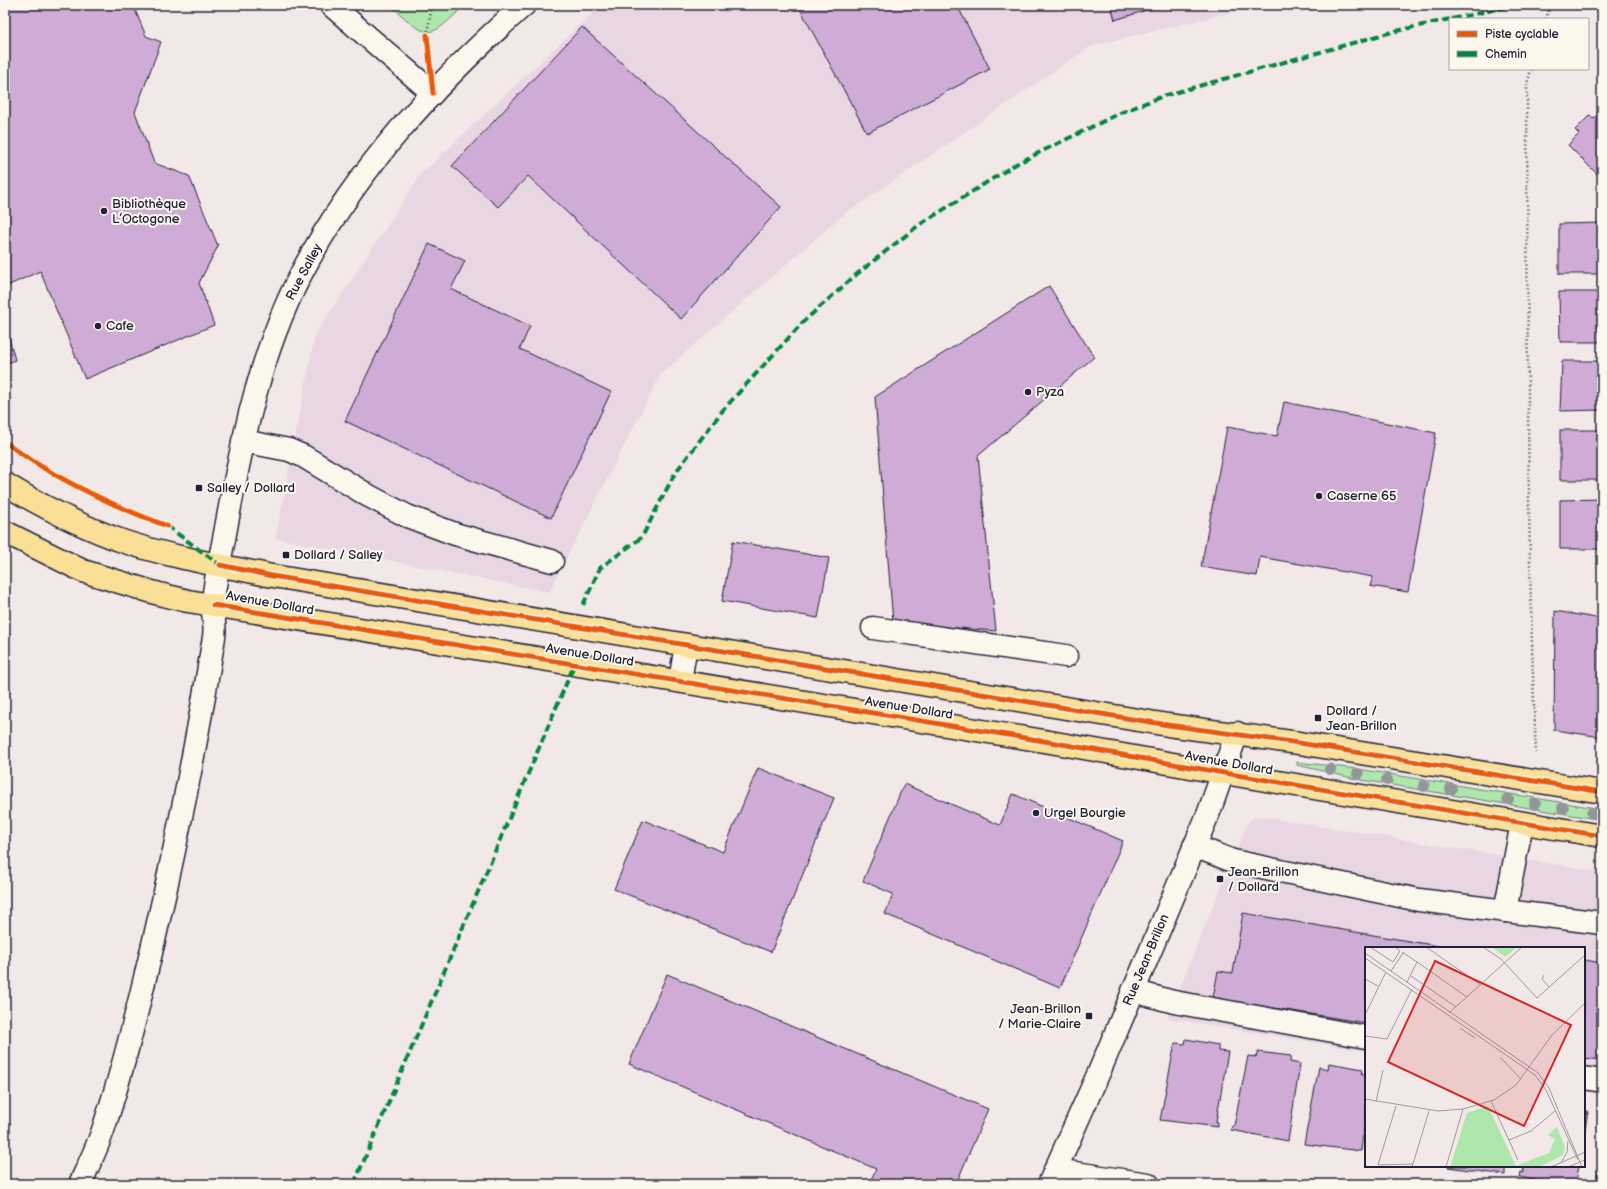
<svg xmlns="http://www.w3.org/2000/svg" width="1607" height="1189" font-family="'Balsamiq Sans',sans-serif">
<rect width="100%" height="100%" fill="#f2e8e8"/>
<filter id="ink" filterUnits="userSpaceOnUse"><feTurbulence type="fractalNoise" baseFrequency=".025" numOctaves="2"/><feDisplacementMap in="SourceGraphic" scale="8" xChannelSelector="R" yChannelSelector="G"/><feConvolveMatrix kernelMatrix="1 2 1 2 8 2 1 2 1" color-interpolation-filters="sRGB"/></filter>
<g filter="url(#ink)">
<g fill="#e8d6e3">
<polygon points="601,5 1261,5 1091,46 839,218 661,374 549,592 276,538 315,335 422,173"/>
<polygon points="1257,816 1602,872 1602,1090 1584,1087 1584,948 1366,948 1366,1051 1167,1018 1247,825 1251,819"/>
</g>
<g fill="#aee7ab" stroke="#688473">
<path d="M 390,5 L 465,5 C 428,41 429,40 390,5 Z"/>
<polygon points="1297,762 1358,769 1602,809 1602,820 1356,779 1297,765"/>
</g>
<g fill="#cfacd6" stroke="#22223b">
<polygon points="5,5 133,5 146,36 161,42 135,112 154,163 189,176 218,246 199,283 214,325 85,379 40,271 5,287"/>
<polygon points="798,5 957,5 990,69 867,133"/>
<polygon points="1111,5 1163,5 1115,20"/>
<polygon points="582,27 781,207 681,319 528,176 498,207 452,166"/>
<polygon points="1602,111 1602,179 1568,145 1579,134 1575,130 1590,115 1593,119"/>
<polygon points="1602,223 1602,274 1559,274 1559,224"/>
<polygon points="429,244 465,261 451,289 530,326 520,349 611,392 551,518 345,421"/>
<polygon points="1049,286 1094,357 978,456 996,631 893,623 875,397"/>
<polygon points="1559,292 1602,292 1602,342 1560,342"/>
<polygon points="5,323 15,360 5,364"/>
<polygon points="1562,361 1602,361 1602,410 1560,411"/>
<polygon points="1284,402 1436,433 1408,592 1370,586 1373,577 1260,557 1257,576 1201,567 1227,427 1277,436"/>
<rect x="1560" y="430" width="42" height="50"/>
<polygon points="1602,499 1602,549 1560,549 1560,500"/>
<polygon points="733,541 829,558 818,618 722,601"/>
<polygon points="1555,611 1602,619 1602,737 1554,730"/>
<polygon points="758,768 834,798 771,952 614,889 643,820 723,852"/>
<polygon points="904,784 1000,825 1013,794 1123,841 1060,988 885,914 893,894 863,881"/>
<polygon points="1243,913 1450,948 1366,948 1366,1023 1213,998 1218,971 1233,973"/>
<polygon points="1584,960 1602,963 1602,1060 1584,1058"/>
<polygon points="667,974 988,1109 956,1184 869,1184 876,1169 629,1064"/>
<polygon points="1186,1039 1218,1045 1218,1051 1228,1052 1216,1122 1218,1122 1218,1127 1160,1120 1175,1043 1185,1044"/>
<polygon points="1258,1052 1291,1056 1290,1062 1300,1064 1288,1141 1231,1130 1232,1126 1234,1126 1248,1056 1256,1057"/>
<polygon points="1329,1063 1363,1069 1362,1074 1366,1074 1366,1112 1361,1151 1304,1144 1319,1067 1328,1069"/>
<polygon points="1584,1110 1588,1111 1584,1136"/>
<polygon points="1602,1146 1602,1184 1595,1184 1596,1184"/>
<polygon points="1448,1166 1505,1166 1505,1175 1448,1167"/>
<polygon points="1524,1166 1579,1166 1576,1182 1579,1183 1553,1184 1520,1177 1521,1172 1523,1173"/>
</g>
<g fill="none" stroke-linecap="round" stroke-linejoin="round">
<defs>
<g id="minor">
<polyline points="331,5 433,93"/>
<polyline points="243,441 289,450 303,456 369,496 407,516 455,534 552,561"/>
<polyline points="873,628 1066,656"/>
<polyline points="680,681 686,645"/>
<polyline points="1194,846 1233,861 1419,900 1602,923"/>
<polyline points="1505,911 1522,823"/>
<polyline points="1133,991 1174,1002 1366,1037"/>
<polyline points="1584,1078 1602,1081"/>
<polyline points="1055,1170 1148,1184"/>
<path d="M 80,1184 C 89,1164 99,1144 105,1124 C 125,1063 140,999 155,936 C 178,837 198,737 214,637 C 216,626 212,615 213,604 C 214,582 222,551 226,528 C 242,441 260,353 301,274 C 355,170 437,82 524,5"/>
<polyline points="1049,1184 1100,1070 1209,812 1237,733"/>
</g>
<g id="major">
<path d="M 5,484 C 43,507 82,527 125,542 C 171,557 219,565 267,575 L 1168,725 L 1299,743 L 1602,792"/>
<polyline points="5,532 83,571 159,594 188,601 1050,742 1224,773 1602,836"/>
</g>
</defs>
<use href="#minor" stroke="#22223b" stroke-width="25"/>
<use href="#major" stroke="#22223b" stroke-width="25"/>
<g stroke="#22223b" stroke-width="2.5" stroke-dasharray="1 3" stroke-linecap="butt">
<polyline points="1546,19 1550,5"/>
<polyline points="427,35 432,5"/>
<path d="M 1531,69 L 1527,84 C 1528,307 1526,530 1536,753"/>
</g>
<use href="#minor" stroke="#fbf7ec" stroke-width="22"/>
<use href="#major" stroke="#fadf96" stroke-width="22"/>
<g stroke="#00873e" stroke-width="4" stroke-dasharray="8 4" stroke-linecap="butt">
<polyline points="1452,19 1514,5"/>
<polyline points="167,526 220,565"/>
<polyline points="583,605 600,568 642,537 675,473 723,410 803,322 857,274 919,225 1016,164 1120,113 1163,96 1392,32 1450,19"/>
<polyline points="354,1184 575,663"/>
</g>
<defs>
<g id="cycleway">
<polyline points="427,35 433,93"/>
<path d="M 5,442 C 53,478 111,505 167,526"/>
<polyline points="220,565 272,576 1168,725 1299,743 1602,792"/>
<polyline points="213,605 1050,742 1224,773 1602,836"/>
</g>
</defs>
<use href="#cycleway" stroke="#fbf7ec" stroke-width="8"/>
<use href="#cycleway" stroke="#e8590c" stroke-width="5"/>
</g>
<g fill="#939698">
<circle cx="1330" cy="769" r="6"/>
<circle cx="1358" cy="774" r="6"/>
<circle cx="1387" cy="780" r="6"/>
<circle cx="1424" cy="786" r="6"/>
<circle cx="1451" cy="789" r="6"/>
<circle cx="1508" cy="799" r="6"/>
<circle cx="1535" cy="804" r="6"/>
<circle cx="1563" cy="808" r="6"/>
<circle cx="1592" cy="813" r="6"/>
</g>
</g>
<g fill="#22223b" stroke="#fbf7ec" stroke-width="1.5">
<circle cx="104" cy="211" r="4"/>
<circle cx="98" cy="326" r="4"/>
<circle cx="1028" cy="392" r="4"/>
<rect x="195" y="484" width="8" height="8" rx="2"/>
<circle cx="1319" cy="496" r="4"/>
<rect x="282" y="551" width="8" height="8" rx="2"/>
<rect x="1314" y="714" width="8" height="8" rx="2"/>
<circle cx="1036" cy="813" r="4"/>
<rect x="1216" y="875" width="8" height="8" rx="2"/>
<rect x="1085" y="1012" width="8" height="8" rx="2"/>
</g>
<g text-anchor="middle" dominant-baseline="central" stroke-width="4" stroke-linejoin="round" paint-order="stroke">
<g font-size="13" fill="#22223b" stroke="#fbf7ec" text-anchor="start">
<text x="112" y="204">Bibliothèque<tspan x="112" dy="15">L’Octogone</tspan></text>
<text x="106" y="326">Cafe</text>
<text x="1036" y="392">Pyza</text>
<text x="207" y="488">Salley / Dollard</text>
<text x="1327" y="496">Caserne 65</text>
<text x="294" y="555">Dollard / Salley</text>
<text x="1326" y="711">Dollard /<tspan x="1326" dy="15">Jean-Brillon</tspan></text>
<text x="1044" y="813">Urgel Bourgie</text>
<text x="1228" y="872">Jean-Brillon<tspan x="1228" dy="15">/ Dollard</tspan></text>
<text x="1081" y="1009" text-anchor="end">Jean-Brillon<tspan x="1081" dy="15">/ Marie-Claire</tspan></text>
</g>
<g font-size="13" fill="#22223b" stroke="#fbf7ec">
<text transform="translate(304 272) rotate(-62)">Rue Salley</text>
<text transform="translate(270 603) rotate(10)">Avenue Dollard</text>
<text transform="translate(590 655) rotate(9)">Avenue Dollard</text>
<text transform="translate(909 708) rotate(9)">Avenue Dollard</text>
<text transform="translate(1229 763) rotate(10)">Avenue Dollard</text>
<text transform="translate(1146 960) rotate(-67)">Rue Jean-Brillon</text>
</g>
</g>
<g transform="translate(1365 947)">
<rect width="220" height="220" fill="#f2e8e8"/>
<path d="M 127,0 L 152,0 L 140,10 ZM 123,159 L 151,219 L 184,206 L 190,192 L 183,188 L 192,180 L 200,200 L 198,208 L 174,220 L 85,220 L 102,166 Z" fill="#aee7ab"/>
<path fill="none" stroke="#9f99a3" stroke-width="1" d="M 5,0 L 28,15 L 35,4 L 30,0M 61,0 L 116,38M 118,0 L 136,12 L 172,51 L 220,8M 37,5 L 52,15M 0,6 L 173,126 L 184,141 L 217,220M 0,11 L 170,128 L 181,143 L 213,213M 26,24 L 38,6M 179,28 L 177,32 L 184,40M 46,29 L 91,60M 0,32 L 13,39M 42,35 L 52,15 L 102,50M 84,66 L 157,0M 0,68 L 21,25M 95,81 L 110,91M 0,89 L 22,92 L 47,42M 135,110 L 156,132M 0,152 L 73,164 L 98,162 L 129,153 L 151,138 L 187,88 L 220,56M 126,154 L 153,213M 11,155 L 18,123M 31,159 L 13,218 L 48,217M 144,193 L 166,184 L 190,164M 196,216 L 202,205 L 203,194M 47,220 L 64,164M 81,220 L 98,162M 186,220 L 220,205M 203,220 L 220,213"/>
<path fill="#d62828" fill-opacity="0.15" stroke="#d62828" stroke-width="2" d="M 70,14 L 206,78 L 159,179 L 23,115 Z"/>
<rect width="220" height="220" fill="none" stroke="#22223b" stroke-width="2"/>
</g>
<rect width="1607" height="1189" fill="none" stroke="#fbf7ec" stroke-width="20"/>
<rect x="10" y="10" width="1587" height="1169" fill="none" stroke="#22223b" stroke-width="1.5" filter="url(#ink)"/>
<rect x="1449" y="18" width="140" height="52" fill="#fbf7ec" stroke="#a4a2a5"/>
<rect x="1457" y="31" width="20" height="6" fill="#e8590c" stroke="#a4a2a5"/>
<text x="1485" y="38" font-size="12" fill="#22223b">Piste cyclable</text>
<rect x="1457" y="51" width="20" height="6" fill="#00873e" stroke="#a4a2a5"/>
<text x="1485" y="58" font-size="12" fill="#22223b">Chemin</text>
</svg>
